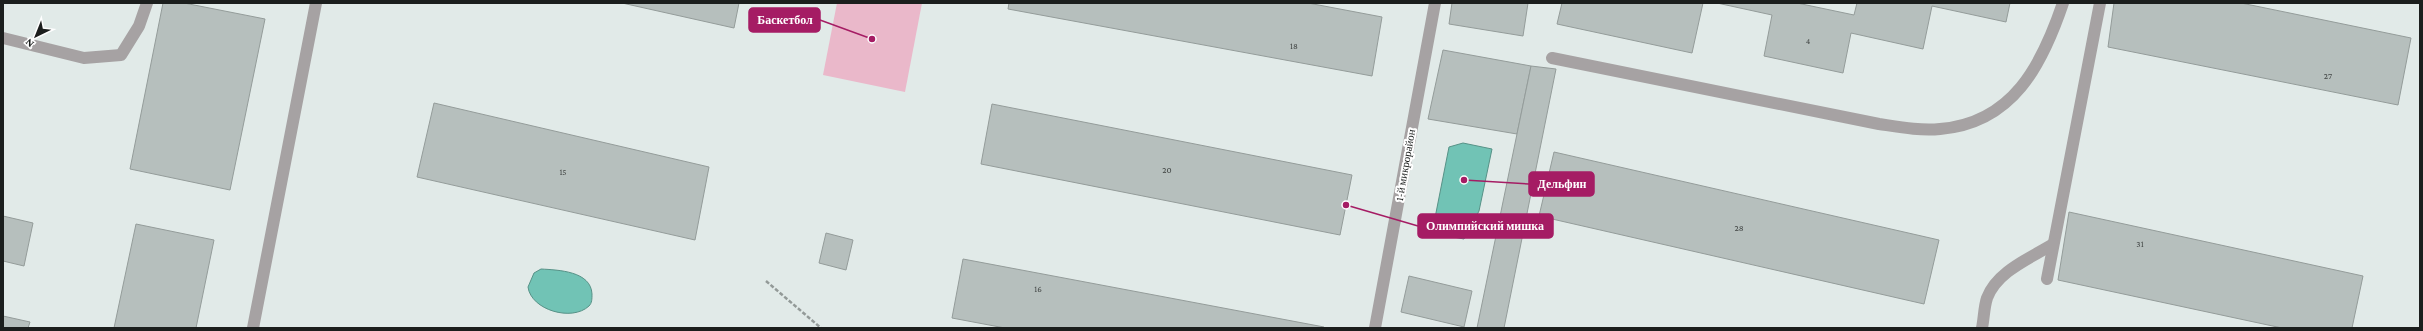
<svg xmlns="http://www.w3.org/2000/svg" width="2423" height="331" font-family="'Crimson Pro',serif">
<rect width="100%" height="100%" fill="#e1eae8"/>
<polygon fill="#eab8ca" points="837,3 922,3 905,92 823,75"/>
<g fill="#71c3b5" stroke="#579287">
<polygon points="1463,143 1492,149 1479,211 1464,239 1432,233 1449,147"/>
<path d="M 541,269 C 558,270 591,271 592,294 C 592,299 592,303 589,306 C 572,322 531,310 528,287 L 534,273 Z"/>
</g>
<g fill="#b6bfbd" stroke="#949c9a">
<polygon points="163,3 184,3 265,19 230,190 130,169"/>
<polygon points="622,3 739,3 734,28"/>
<polygon points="1009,3 1308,3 1382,17 1372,76 1008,9"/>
<polygon points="1452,3 1528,3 1523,36 1449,24"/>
<polygon points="1562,3 1703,3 1692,53 1557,24"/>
<polygon points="1717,3 1797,3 1854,15 1857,3 2010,3 2006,22 1932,6 1923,49 1851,33 1843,73 1764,56 1772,15"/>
<polygon points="2114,3 2241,3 2411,38 2398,105 2108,47"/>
<polygon points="1443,50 1531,66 1517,134 1428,119"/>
<polygon points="1531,66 1556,69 1504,328 1477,328"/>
<polygon points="434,103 709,167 695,240 417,177"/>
<polygon points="992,104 1352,175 1340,235 981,164"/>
<polygon points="1554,152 1939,240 1924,304 1539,216"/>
<polygon points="2069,212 2363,276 2352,328 2282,328 2058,280"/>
<polygon points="3,216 33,223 24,266 3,261"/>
<polygon points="136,224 214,240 196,328 114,328"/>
<polygon points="826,233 853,240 846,270 819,263"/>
<polygon points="963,259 1324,327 1324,328 1005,328 952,318"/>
<polygon points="1409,276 1472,291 1464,327 1401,312"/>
<polygon points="3,316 30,322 28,328 3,328"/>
</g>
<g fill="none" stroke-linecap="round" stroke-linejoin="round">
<polyline stroke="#939a98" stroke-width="2.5" stroke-dasharray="4 2" stroke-linecap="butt" points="766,281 821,328"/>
<g stroke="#a6a2a3" stroke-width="12">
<polyline points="3,38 84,58 121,55 139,26 147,3"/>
<path d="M 1552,58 L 1879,124 C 1899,127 1920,131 1940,129 C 2013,123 2042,65 2063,3"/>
<polyline points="2047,279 2100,3"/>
<path d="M 1982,328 C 1984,318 1984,307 1987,298 C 1997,271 2031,258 2053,244"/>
</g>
<g stroke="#a6a2a3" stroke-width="12">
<polyline points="253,328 316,3"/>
<polyline points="1375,328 1435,3"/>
</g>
</g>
<g text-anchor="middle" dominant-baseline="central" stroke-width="4" stroke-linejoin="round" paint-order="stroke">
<g font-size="9" fill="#424645">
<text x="1808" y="41">4</text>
<text x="1294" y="46">18</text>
<text x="2328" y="76">27</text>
<text x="1167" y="170">20</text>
<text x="563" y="172">15</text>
<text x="1739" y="228">28</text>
<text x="2140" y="244">31</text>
<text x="1038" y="289">16</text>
</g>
<g font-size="11" fill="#1b1e1d" stroke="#fff">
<text transform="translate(1405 165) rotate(-80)">1-й микрорайон</text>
</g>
</g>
<path fill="none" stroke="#a51c64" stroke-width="1.5" d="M872 39L820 20M1464 180L1529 184M1346 205L1418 226"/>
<g fill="#a51c64" stroke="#fff" stroke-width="1.5">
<circle cx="872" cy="39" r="4"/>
<circle cx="1464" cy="180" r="4"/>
<circle cx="1346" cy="205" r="4"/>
</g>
<g fill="#a51c64" stroke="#a51c64" stroke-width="1.5">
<rect x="749" y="8" width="71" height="24" rx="4"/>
<rect x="1529" y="172" width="65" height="24" rx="4"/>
<rect x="1418" y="214" width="135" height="24" rx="4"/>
</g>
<g font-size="12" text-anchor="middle" font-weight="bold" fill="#fff">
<text x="785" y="24">Баскетбол</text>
<text x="1562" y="188">Дельфин</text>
<text x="1485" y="230">Олимпийский мишка</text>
</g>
<rect width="2423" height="331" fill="none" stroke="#1b1e1d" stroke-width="8"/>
<g transform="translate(36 36) rotate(223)" stroke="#ffffff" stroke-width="3" paint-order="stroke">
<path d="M0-3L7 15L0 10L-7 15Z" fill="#1b1e1d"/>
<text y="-6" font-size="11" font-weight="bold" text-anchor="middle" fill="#1b1e1d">N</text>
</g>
</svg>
